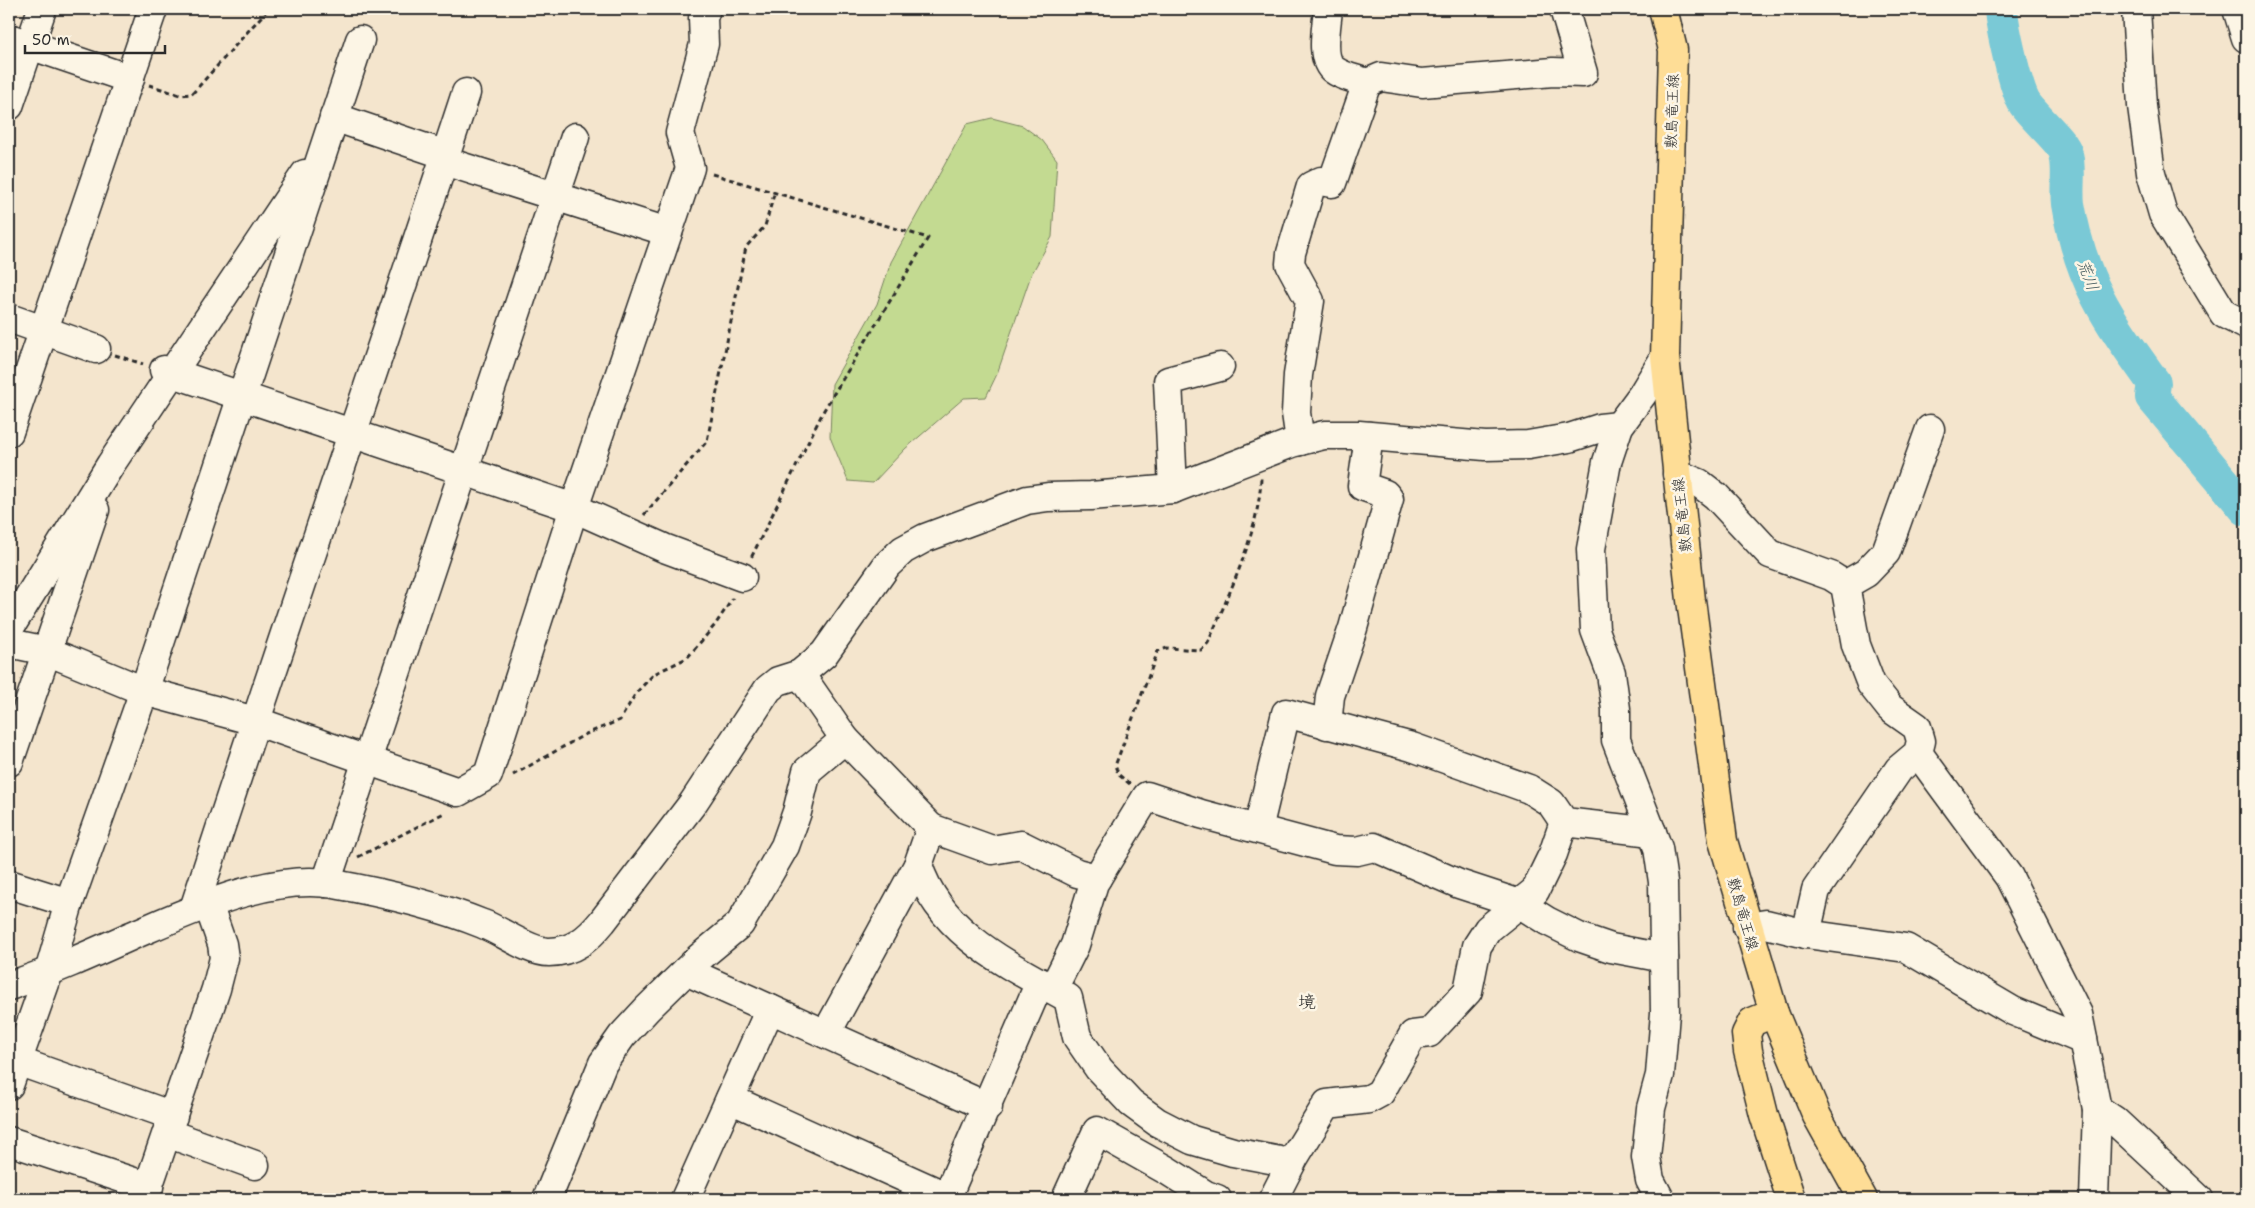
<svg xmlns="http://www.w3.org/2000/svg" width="2255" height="1208" font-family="'Shantell Sans','Klee One',sans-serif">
<rect width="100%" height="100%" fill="#f4e5cd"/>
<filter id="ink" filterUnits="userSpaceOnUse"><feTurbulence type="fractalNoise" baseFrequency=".02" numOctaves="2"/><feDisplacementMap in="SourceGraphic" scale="10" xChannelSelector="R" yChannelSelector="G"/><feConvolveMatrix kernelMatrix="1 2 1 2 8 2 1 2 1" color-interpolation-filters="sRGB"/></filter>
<g filter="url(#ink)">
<polygon fill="#c3da91" stroke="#77825e" points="992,118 1023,126 1042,140 1057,160 1052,237 1031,275 997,374 986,397 964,398 905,449 873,483 848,481 830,437 832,384 877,304 891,262 967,124"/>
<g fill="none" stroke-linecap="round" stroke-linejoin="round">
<path stroke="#7ac9d6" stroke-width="34" d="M 2001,9 C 2002,27 2016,90 2025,104 C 2033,116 2064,143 2066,154 C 2070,170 2066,187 2068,204 C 2081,283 2109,320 2154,383 L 2152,397 L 2246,509"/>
<defs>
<g id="minor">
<polyline points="2136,9 2142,106 2151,173 2163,214 2224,314 2246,325"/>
<polyline points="2237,9 2246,38"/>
<polyline points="9,38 130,79"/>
<polyline points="1367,83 1381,77 1422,83 1553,72 1583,73 1564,9"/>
<polyline points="9,106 42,9"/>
<polyline points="334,117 446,155"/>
<polyline points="444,161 668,232"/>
<polyline points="9,318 96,349"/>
<polyline points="164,370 574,508 664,548 742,577"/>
<polyline points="9,432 153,9"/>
<path d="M 1300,441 L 1296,413 L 1298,375 L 1310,301 L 1290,264 L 1291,253 L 1311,186 L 1321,181 L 1332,183 L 1367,83 C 1357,79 1343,77 1334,70 C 1319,59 1327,25 1328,9"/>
<polyline points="1677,474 1699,483 1716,496 1770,554 1831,576 1845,585 1856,645 1871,684 1890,708 1917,727 1921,741 1918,753 1899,769 1816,890 1806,934"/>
<polyline points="1173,489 1168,381 1220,367"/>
<polyline points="1845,585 1866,573 1886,552 1930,429"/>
<polyline points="9,629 111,464 305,174"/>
<polyline points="9,643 47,651 144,691 255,721 458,792 488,775 574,508 690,168 680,133 704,44 703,18 706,9"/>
<path d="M 800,674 L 845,739 L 931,828 L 918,865 C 940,934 1009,965 1068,998 L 1077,1037 L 1099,1069 L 1131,1103 L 1157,1122 L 1192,1140 L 1233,1152 L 1291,1163"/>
<polyline points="1327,725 1330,696 1353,628 1389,499 1385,494 1362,486 1369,436"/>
<polyline points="1918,753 2009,877 2078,1014 2097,1109 2094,1199"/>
<polyline points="9,762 95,510"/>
<polyline points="931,828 992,850 1021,845 1077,873 1097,878"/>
<polyline points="1258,829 1286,713 1412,747 1529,789 1551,803 1564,822 1652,832"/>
<polyline points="326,883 575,137"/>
<polyline points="9,884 69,903"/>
<path d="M 194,909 C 282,636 377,365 466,93"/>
<polyline points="1747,927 1766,924 1806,934 1906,948 2013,1011 2083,1040"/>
<polyline points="686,971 988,1107"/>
<path d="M 9,986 C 51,972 91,954 131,936 C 190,911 269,873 334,884 C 384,893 436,905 483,924 C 502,931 529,952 549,952 C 573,952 588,939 602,922 L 693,803 L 768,689 L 778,681 L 800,674 L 824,654 L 887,565 L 903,550 L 925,538 L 1027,500 L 1048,497 L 1091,496 L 1173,489 L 1292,443 L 1324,435 L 1359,435 L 1485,446 L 1528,445 L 1569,438 L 1600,428 L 1619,426"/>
<polyline points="1053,989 1075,945 1094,883 1147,796 1201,814 1335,850 1357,851 1374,847 1459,884 1520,904 1547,921 1579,937 1611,948 1664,958"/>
<polyline points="826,1034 918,865"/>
<polyline points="17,1061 173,1116"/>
<polyline points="9,1085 49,972 69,903 144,691 360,40"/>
<polyline points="730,1099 952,1199"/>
<polyline points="2097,1109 2115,1121 2199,1199"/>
<polyline points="167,1133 255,1165"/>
<polyline points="9,1141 149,1187"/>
<polyline points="144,1199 216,989 224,958 222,944 208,904"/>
<polyline points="547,1199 603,1063 622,1036 647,1009 699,958 740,924 785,846 797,812 807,771 845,739"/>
<polyline points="685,1199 770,1009"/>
<polyline points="946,1199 1040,982"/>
<polyline points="1066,1199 1097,1131 1168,1171 1206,1195 1217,1199"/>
<polyline points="1273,1199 1294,1158 1327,1104 1369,1099 1380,1093 1413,1035 1429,1033 1468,991 1477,946 1488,929 1535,891 1553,854 1564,822"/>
<polyline points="1660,1199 1650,1180 1646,1157 1651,1108 1660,1075 1665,1013 1663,882 1658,848 1616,740 1616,709 1611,673 1595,630 1591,549 1607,462 1619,426 1642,395 1665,357"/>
</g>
<g id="major">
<polyline points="1663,9 1673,50 1665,357 1691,600 1723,841 1774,1013 1752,1022 1746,1034 1748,1051 1764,1115 1791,1199"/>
<polyline points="1774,1013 1817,1116 1863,1199"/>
</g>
</defs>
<use href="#minor" stroke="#2b2b2b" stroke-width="31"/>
<use href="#major" stroke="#2b2b2b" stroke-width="31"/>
<g stroke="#2b2b2b" stroke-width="3" stroke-dasharray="5 4" stroke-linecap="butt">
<polyline points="149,85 180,95 192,94 268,9"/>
<polyline points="712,174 928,238 824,410 751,558"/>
<polyline points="115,355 143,364"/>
<polyline points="644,515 707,441 746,247 765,226 775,191"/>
<polyline points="513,775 586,734 620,720 636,693 654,674 687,658 715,625 733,598"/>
<path d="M 1130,784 L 1119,775 L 1115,766 L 1158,651 L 1167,648 L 1201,650 L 1208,643 C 1229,593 1259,533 1261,478"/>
<polyline points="358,857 446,812"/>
</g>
<use href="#minor" stroke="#fcf5e5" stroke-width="28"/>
<use href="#major" stroke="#fedd96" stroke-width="28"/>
</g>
</g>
<g text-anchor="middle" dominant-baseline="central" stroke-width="5" stroke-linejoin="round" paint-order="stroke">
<g font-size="15" fill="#2b2b2b" stroke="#fcf5e5">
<text transform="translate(1672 111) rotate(-88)">敷島竜王線</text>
<text transform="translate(1682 515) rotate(-96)">敷島竜王線</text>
<text transform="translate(1743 914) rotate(74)">敷島竜王線</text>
</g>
<g font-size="16" font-style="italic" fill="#435a5e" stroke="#fcf5e5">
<text transform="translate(2088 275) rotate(69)">荒川</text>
</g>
<g font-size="18" fill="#2b2b2b" stroke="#fcf5e5">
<text x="1307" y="1002">境</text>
</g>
</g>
<rect width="2255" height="1208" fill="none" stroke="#fcf5e5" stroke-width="30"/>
<rect x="15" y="15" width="2225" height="1178" fill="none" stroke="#2b2b2b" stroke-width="2" filter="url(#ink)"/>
<path d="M25 45v8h140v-8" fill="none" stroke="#2b2b2b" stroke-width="2.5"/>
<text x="32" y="45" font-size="15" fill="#2b2b2b" stroke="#fcf5e5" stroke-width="4" paint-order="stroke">50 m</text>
</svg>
